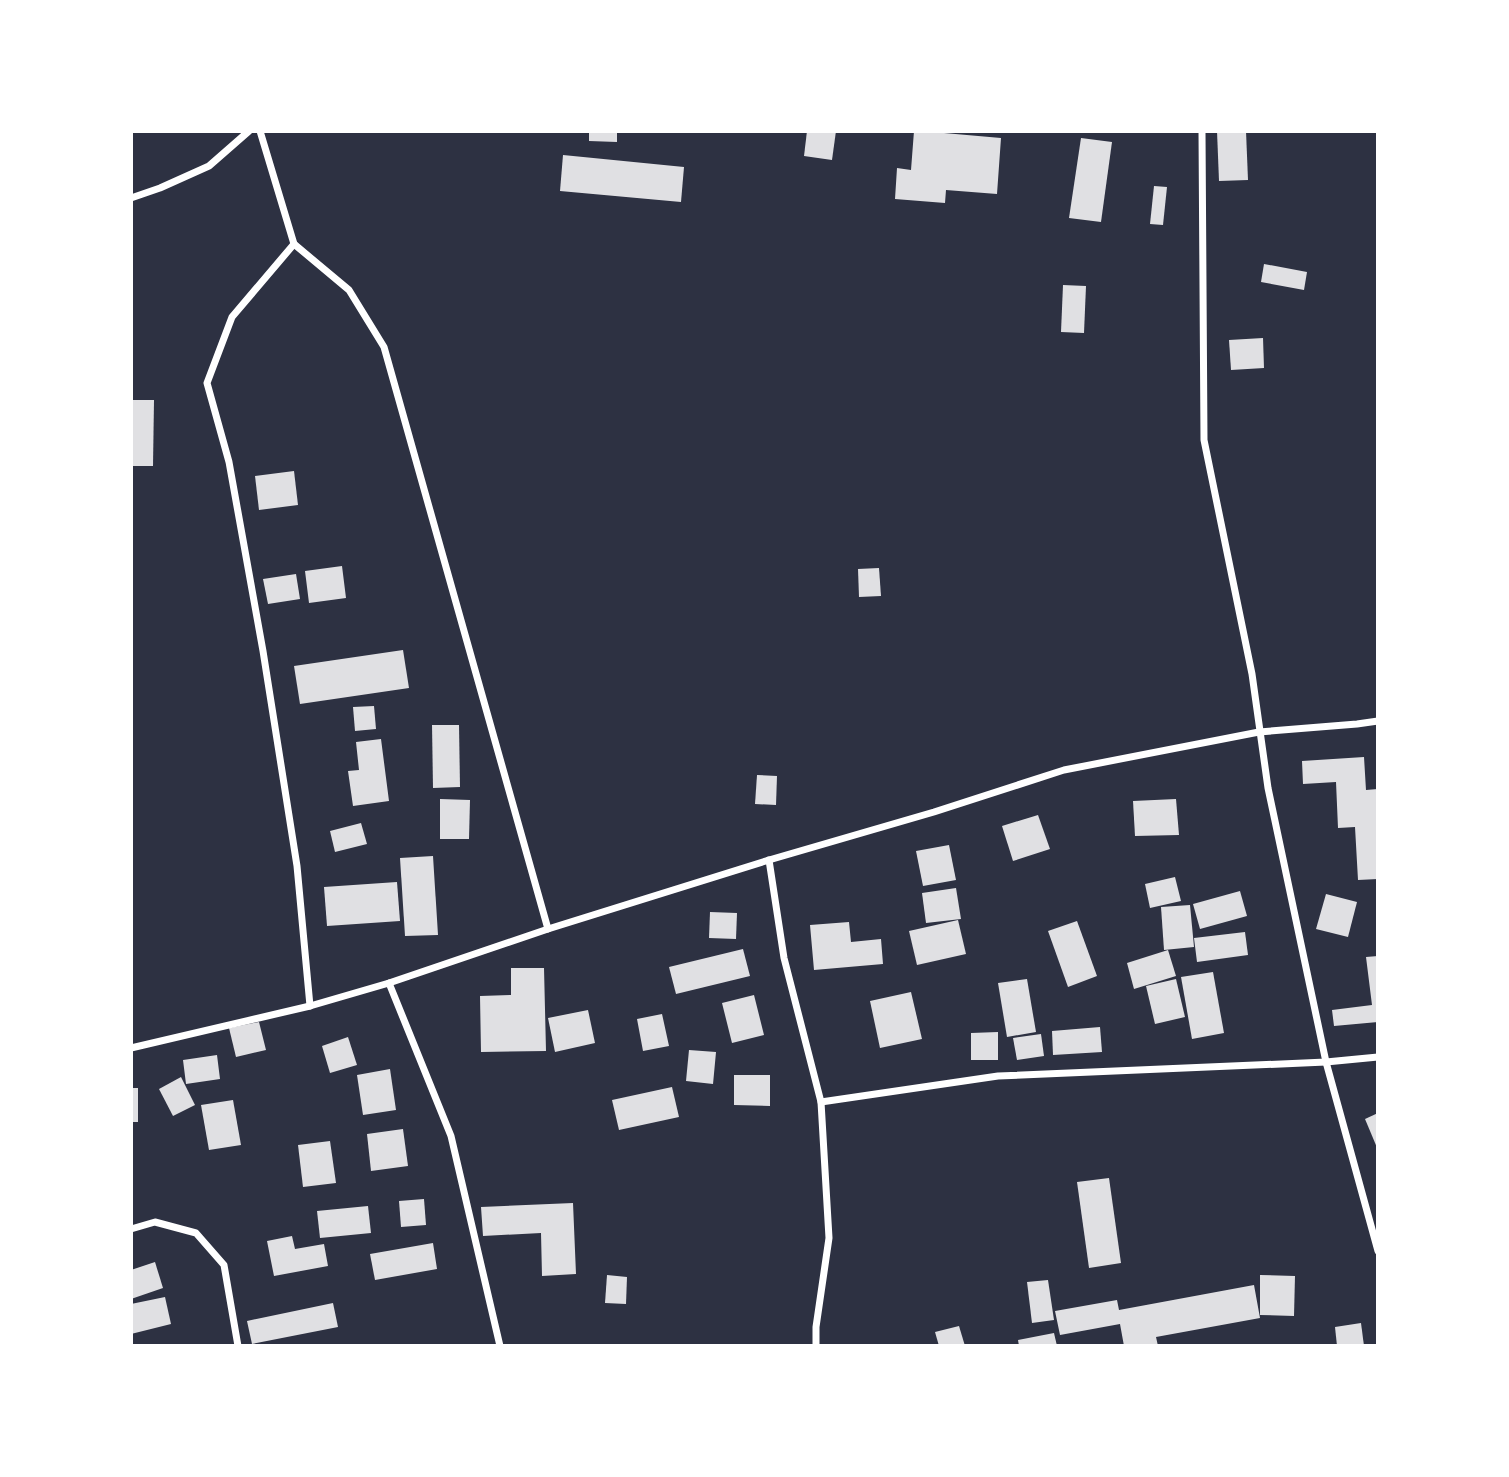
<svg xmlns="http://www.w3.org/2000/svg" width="1509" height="1477" font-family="Jost,sans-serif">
<rect width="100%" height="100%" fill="#2d3142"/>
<g fill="#e0e0e3">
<polygon points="589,131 617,131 617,142 589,141"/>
<polygon points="807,131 836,131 832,160 804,156"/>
<polygon points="914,131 944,131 944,133 1001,138 997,194 946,190 945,203 895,199 897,168 911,170"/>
<polygon points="1217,131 1246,131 1248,180 1219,181"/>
<polygon points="1081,138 1112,142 1101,222 1069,218"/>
<polygon points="563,155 684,167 681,202 560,191"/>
<polygon points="1154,186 1167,187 1163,225 1150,224"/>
<polygon points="1264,264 1307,272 1304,290 1261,282"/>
<polygon points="1063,285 1086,286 1084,333 1061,332"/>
<polygon points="1263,338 1264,368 1231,370 1229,340"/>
<polygon points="131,400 154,400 153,466 131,466"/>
<polygon points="294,471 298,505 259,510 255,476"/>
<polygon points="342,566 346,598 309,603 305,571"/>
<polygon points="879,568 881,596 859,597 858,569"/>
<polygon points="296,574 300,599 268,604 263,579"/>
<polygon points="403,650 409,688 300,704 294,666"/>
<polygon points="374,706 376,729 355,731 353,707"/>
<polygon points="432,725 459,725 460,787 433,788"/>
<polygon points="381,739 389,801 353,806 348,771 359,770 356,742"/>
<polygon points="1364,757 1366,790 1378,789 1378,879 1358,880 1355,827 1338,828 1336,782 1303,784 1302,761"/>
<polygon points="757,775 777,776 776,805 755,804"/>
<polygon points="440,799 470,800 469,839 440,839"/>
<polygon points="1176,799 1179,835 1135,836 1133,801"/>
<polygon points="1038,815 1050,849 1013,861 1002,826"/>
<polygon points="361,823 367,844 335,852 330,831"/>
<polygon points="949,845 956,880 923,886 916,851"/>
<polygon points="433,856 438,935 405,936 400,858"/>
<polygon points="1175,877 1181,901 1150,908 1145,884"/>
<polygon points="397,882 400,921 327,926 324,887"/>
<polygon points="956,888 961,919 926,923 922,893"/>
<polygon points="1240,891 1247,916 1200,929 1193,904"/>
<polygon points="1326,894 1357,902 1348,937 1316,929"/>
<polygon points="1190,905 1194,947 1164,950 1161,907"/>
<polygon points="710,912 737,913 736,939 709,938"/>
<polygon points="958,920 966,954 917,965 909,931"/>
<polygon points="1077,921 1097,976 1068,987 1048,931"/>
<polygon points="849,922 851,942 881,939 883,964 814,970 810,925"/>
<polygon points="1245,932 1248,955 1197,962 1194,938"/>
<polygon points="743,949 750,976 676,994 669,967"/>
<polygon points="1168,950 1176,976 1134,989 1127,963"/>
<polygon points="1378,956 1378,1022 1334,1026 1332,1010 1372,1005 1366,957"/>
<polygon points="511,968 544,968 546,1051 481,1052 480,996 511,995"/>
<polygon points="1213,972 1224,1033 1192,1039 1181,977"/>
<polygon points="1027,979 1036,1032 1007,1037 998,983"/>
<polygon points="1176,979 1185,1017 1155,1024 1146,986"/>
<polygon points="911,992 922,1039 880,1048 870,1001"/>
<polygon points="754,995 764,1035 732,1043 722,1003"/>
<polygon points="588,1010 595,1043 555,1052 548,1018"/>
<polygon points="662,1014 669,1046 643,1051 637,1019"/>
<polygon points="259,1022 266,1050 236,1057 229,1028"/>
<polygon points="1100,1027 1102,1052 1053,1055 1052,1031"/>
<polygon points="998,1032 998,1060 971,1060 971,1033"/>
<polygon points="1041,1034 1044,1056 1017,1060 1013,1038"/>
<polygon points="348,1037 357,1065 330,1073 322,1046"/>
<polygon points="689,1050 716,1052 713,1084 686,1081"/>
<polygon points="217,1055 220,1079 186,1084 183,1060"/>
<polygon points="390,1069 396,1110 363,1115 357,1075"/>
<polygon points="734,1075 770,1075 770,1106 734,1105"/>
<polygon points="181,1077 195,1105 173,1116 159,1089"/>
<polygon points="672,1087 679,1117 619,1130 612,1100"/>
<rect x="131" y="1088" width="7" height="34"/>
<polygon points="233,1100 241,1145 209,1150 201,1105"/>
<polygon points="1378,1113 1378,1150 1365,1119"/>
<polygon points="403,1129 408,1166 371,1171 367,1134"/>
<polygon points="330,1141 336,1183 303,1187 298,1145"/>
<polygon points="1109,1178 1121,1263 1089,1268 1077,1182"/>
<polygon points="424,1199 426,1225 401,1227 399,1201"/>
<polygon points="573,1203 576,1274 542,1276 541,1233 483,1236 481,1207"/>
<polygon points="368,1206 371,1233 320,1238 317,1211"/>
<polygon points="292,1236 295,1249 324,1244 328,1266 274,1276 267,1241"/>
<polygon points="433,1243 437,1269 375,1280 370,1254"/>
<polygon points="155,1262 163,1288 131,1299 131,1270"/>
<polygon points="607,1275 627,1277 626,1304 605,1303"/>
<polygon points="1260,1275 1295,1276 1294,1316 1260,1315"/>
<polygon points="1048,1280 1054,1320 1032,1323 1027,1282"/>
<polygon points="1254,1285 1260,1318 1156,1337 1158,1346 1124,1346 1120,1324 1060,1335 1055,1311 1117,1300 1119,1310"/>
<polygon points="165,1297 171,1324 131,1334 131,1304"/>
<polygon points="333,1303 338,1327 252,1344 247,1321"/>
<polygon points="1361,1323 1364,1346 1337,1346 1335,1327"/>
<polygon points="959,1326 965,1346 939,1346 935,1332"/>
<polygon points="1054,1333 1057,1346 1019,1346 1018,1340"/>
</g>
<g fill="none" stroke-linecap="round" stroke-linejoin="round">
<g stroke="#fff" stroke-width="7">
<polyline points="260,131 294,244 232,317 207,383 229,462 263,651 297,866 310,1006"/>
<polyline points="1202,131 1204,440 1252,674 1268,788 1326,1062 1378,1251"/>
<polyline points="131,198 160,188 209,166 249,131"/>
<polyline points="294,244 349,290 384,347 548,929"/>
<polyline points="769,860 784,958 821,1102 829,1238 816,1327 816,1346"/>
<polyline points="389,983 451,1136 500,1346"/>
<polyline points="131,1048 310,1006 389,983 548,929 769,860 934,812 1064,770 1259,732 1357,724 1378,721"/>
<polyline points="821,1102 998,1076 1326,1062 1378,1057"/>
<polyline points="131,1229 155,1222 196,1233 224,1265 238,1346"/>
</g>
</g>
<rect width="1509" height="1477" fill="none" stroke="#ffffff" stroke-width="266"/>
</svg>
